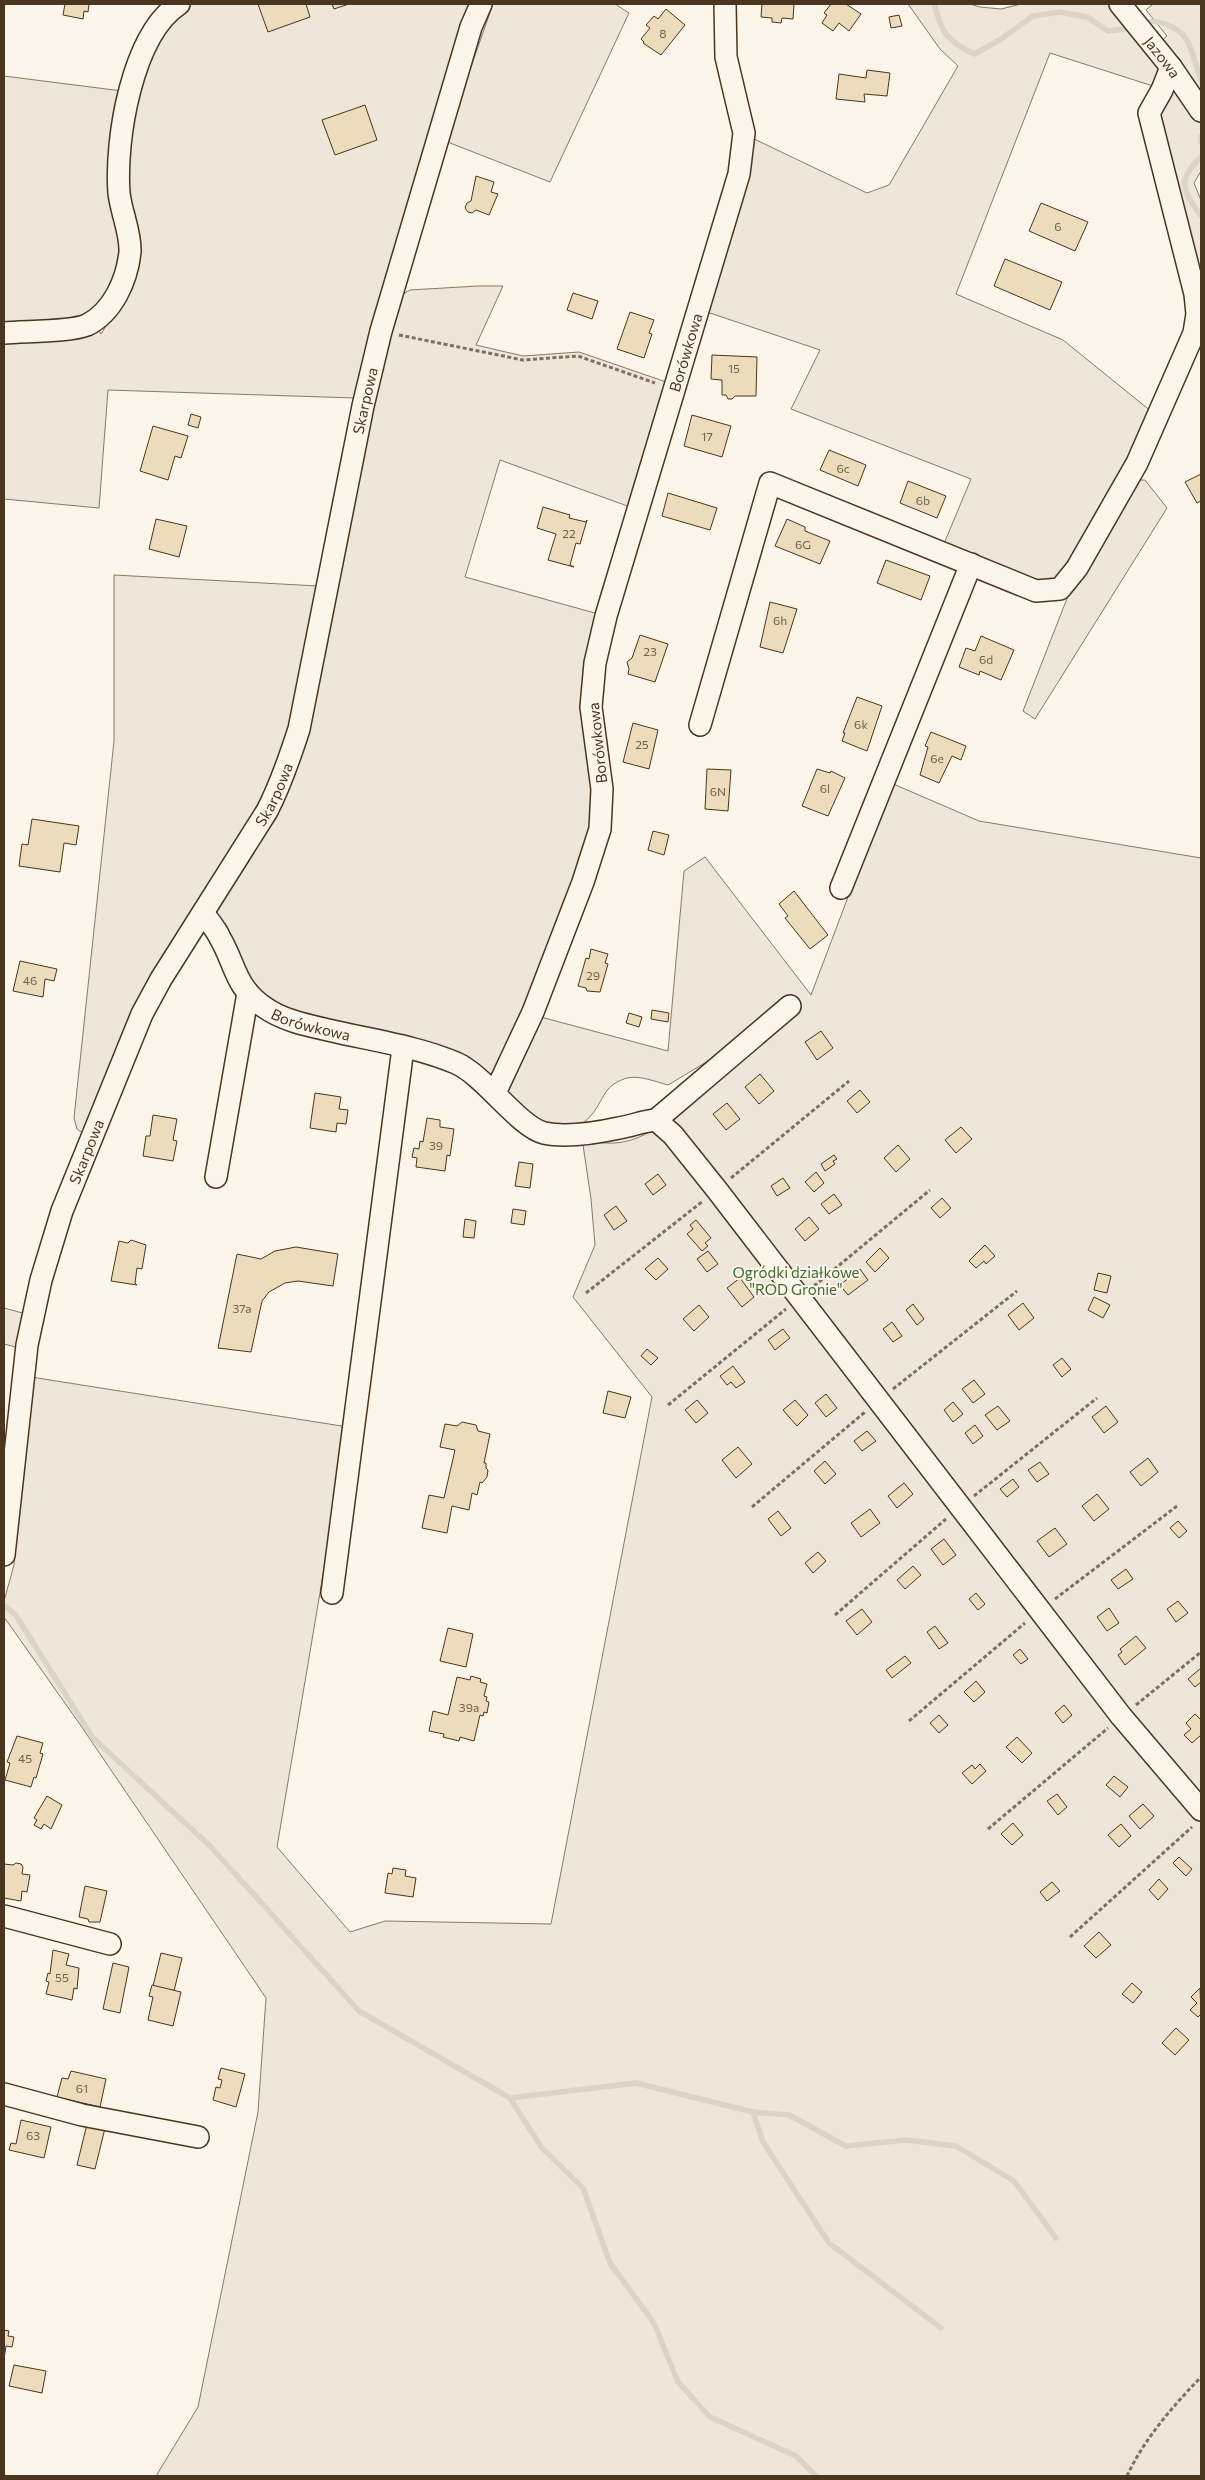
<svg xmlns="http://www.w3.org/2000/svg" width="1205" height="2480" font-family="Commissioner,sans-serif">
<rect width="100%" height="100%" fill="#fbf6e9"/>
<g fill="#ede6d9" stroke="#887966">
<polygon points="189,4 470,4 354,398 108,390 99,508 4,499 4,339 97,328 101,334 127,292 126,151 135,95 163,29"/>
<polygon points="493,4 615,4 629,13 550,182 445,141"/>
<polygon points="908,4 970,4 980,7 1001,9 1021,4 1110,4 1160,70 1156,87 1050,53 956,294 1063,340 1152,412 1112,492 1059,578 1044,581 1025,577 943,546 971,479 791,409 820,350 704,311 750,137 867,193 889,185 958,66 940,49"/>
<polygon points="1153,4 1201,4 1201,101 1161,41 1167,36 1146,10"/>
<polygon points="4,76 122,91 125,248 119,278 86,319 4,325"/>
<polygon points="1170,85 1201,120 1201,171 1194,183 1201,200 1201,286 1155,112"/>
<polygon points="478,286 503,286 476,345 523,356 579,352 672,384 633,508 500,460 465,577 602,615 597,790 580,880 497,1070 490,1074 471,1063 283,1009 260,994 248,978 227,926 215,911 267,826 370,407 401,295 410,290"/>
<polygon points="1134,480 1145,480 1167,508 1035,719 1023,711 1068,596"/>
<polygon points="114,575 318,586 297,708 275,778 85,1135 77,1129 74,1118 114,741"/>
<path d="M 891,783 L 979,821 L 1201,858 L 1201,2476 L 156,2476 L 198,2407 L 258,2112 L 266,1998 L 79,1723 L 4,1617 L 4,1601 L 14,1565 L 31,1377 L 348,1427 L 277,1847 L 350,1932 L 385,1921 L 551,1924 L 652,1397 L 573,1297 L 595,1245 L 591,1199 L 582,1138 C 651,1163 694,1091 733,1046 L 668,1085 C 657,1082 639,1075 627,1078 C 604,1085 605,1097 593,1113 C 578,1134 553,1131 532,1120 C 521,1115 510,1100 501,1091 L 537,1016 L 668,1051 L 684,871 L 705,857 L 811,995 Z"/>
<polygon points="4,1308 26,1314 23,1349 4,1344"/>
</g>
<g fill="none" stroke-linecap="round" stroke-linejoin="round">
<g stroke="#dcd4c6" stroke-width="5.5">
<path d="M 934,4 C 942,33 946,41 975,54 L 1001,39 L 1033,16 L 1060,12 L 1087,17 L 1108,31 L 1133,28"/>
<path d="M 1141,24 C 1154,17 1178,26 1186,39 C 1193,50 1196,67 1201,80"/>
<polyline points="1201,136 1201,142"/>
<path d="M 1201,157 C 1176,180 1183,191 1201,216"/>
<polyline points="4,1606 15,1614 93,1738 210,1846 359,2011 510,2098 541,2147 583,2188 610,2263 654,2323 678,2382 710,2417 796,2456 816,2476"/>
<polyline points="510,2098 636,2083 753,2112 789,2115 846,2146 906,2140 956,2146 1014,2181 1056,2238"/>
<polyline points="753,2112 763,2142 829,2243 941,2328"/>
</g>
</g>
<g fill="#ecdcbc" stroke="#4a3520">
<polygon points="65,4 89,4 88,12 84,11 83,19 63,15"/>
<polygon points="258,4 306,4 310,17 268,32"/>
<polygon points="332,4 349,4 334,9"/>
<polygon points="762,4 794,4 793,19 782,18 781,23 772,22 772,18 761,17"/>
<polygon points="831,4 846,4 861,14 849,31 839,23 833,31 822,23 827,15 824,13"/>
<polygon points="666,9 685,25 661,55 643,43 644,42 641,39 650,28 646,25 654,16 658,19"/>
<polygon points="899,15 902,26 891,28 889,17"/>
<polygon points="867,70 890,73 887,96 864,94 865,102 836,99 839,74 866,78"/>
<polygon points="365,105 377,140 335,155 322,120"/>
<polygon points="476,176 494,182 491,192 498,194 489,215 476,210 472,213 468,212 465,208 467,203 471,201"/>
<polygon points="1041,203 1088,222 1075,251 1029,231"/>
<polygon points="1005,259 1062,282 1050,310 994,286"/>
<polygon points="573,293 598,301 592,319 567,310"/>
<polygon points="630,312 654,320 649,333 652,334 644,358 617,349"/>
<polygon points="712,355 757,357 756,396 735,396 732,399 728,399 726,395 722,395 722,380 711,379"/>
<polygon points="191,414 201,417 198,428 188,425"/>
<polygon points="692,415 731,426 722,457 684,446"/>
<polygon points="153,426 188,436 181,458 175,456 168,480 140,471"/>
<polygon points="829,450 866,465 858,486 820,470"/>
<polygon points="1201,474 1201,501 1197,503 1185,482"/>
<polygon points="908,481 946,496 937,518 900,503"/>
<polygon points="668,493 717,508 710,530 662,516"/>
<polygon points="543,507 570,515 569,518 586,522 587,520 580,544 576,543 570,565 574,567 548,560 556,534 537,528"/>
<polygon points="156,519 187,526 179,557 149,549"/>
<polygon points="787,519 805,527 805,531 830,541 820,564 775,546"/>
<polygon points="886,560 930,576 921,600 877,583"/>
<polygon points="770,602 797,609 783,653 760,647"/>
<polygon points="640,635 668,644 655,682 628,674 629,669 627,662 632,658"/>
<polygon points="981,636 1014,650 1001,680 980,671 979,675 959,667 966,648 975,651"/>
<polygon points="857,697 882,706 867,751 842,741 845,733 843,733"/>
<polygon points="633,723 658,730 649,769 623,762"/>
<polygon points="931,732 966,746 961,760 952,756 939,783 920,775 928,747 925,746"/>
<polygon points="707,769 731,770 728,811 705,809"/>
<polygon points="817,769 830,773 831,771 845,778 828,816 802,806"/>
<polygon points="32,819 79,826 76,845 64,843 60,872 19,866 22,844 28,845"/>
<polygon points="653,831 669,835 664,855 648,850"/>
<polygon points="794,891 828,935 810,949 785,918 788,916 779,904"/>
<polygon points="591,949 608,954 605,963 608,964 600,992 587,991 586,988 578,986 586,958 589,959"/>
<polygon points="20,961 57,969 54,981 45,979 43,997 13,991"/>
<polygon points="652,1010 669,1013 668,1022 651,1019"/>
<polygon points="629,1013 642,1017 639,1027 626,1023"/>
<polygon points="821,1031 833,1048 817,1060 805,1042"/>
<polygon points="760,1074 774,1091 759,1104 745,1087"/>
<polygon points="860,1090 870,1102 857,1113 847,1101"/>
<polygon points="315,1093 341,1097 339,1109 348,1110 346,1124 337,1123 336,1132 310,1128"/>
<polygon points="727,1103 740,1119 726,1130 713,1114"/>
<polygon points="153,1115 177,1119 173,1140 177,1141 173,1161 143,1156 146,1136 150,1136"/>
<polygon points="427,1118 440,1120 440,1127 454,1129 450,1156 447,1155 445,1171 416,1167 417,1158 412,1157 414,1148 419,1149 420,1141 423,1142"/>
<polygon points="961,1127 972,1139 956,1153 945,1140"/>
<polygon points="898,1145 910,1159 896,1172 884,1158"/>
<polygon points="834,1155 837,1159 833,1161 835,1164 825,1171 821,1164"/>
<polygon points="519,1162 533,1164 530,1188 515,1186"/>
<polygon points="816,1172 824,1183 814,1192 805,1182"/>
<polygon points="658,1174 666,1185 653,1195 645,1184"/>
<polygon points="783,1178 790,1188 777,1196 771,1186"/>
<polygon points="834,1194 842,1205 829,1214 821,1204"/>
<polygon points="942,1198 951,1208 940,1218 931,1208"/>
<polygon points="616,1206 627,1221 614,1230 604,1215"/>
<polygon points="513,1209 526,1211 524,1225 511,1223"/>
<polygon points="809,1217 819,1229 805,1241 795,1229"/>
<polygon points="465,1219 476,1221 474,1238 463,1237"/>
<polygon points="696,1220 711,1238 705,1243 708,1246 702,1251 687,1234 693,1229 690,1225"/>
<polygon points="131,1240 146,1245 142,1269 137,1268 135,1283 137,1285 111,1281 119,1241 128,1243"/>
<polygon points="985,1245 995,1256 986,1264 984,1261 976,1268 969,1261"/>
<polygon points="296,1247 338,1254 333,1286 298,1281 285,1283 269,1292 262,1301 251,1352 218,1348 237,1254 261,1259 275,1251"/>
<polygon points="880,1248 889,1258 875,1272 866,1262"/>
<polygon points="708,1251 718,1264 707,1272 697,1259"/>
<polygon points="658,1258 668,1269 656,1280 645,1269"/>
<polygon points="860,1269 868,1280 848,1295 840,1285"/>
<polygon points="1098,1273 1111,1276 1107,1293 1094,1290"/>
<polygon points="740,1278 754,1297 742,1307 727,1288"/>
<polygon points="1094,1297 1110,1305 1103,1318 1088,1310"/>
<polygon points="1023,1303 1034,1318 1019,1330 1008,1315"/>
<polygon points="913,1304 924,1319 917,1325 906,1310"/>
<polygon points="699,1305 709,1317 694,1331 683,1319"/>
<polygon points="892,1322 902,1336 893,1342 883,1329"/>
<polygon points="783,1329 790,1338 775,1350 768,1340"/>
<polygon points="647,1349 658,1358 651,1365 641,1356"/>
<polygon points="1062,1358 1071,1369 1062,1377 1053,1365"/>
<polygon points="733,1366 745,1382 736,1388 731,1382 727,1385 720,1376"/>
<polygon points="974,1380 985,1394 973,1403 962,1389"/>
<polygon points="608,1391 631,1397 625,1418 603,1413"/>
<polygon points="826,1394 837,1408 826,1417 815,1403"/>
<polygon points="697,1400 708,1413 696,1423 685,1410"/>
<polygon points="795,1400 808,1415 797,1426 783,1410"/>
<polygon points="953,1402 963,1414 953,1422 944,1410"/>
<polygon points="998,1406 1010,1421 997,1430 985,1415"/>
<polygon points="1106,1406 1118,1422 1104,1433 1092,1417"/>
<polygon points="462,1422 476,1425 478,1431 490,1434 484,1463 486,1463 486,1468 488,1470 487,1477 482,1483 480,1482 477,1495 472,1493 469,1510 452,1506 447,1533 422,1528 429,1495 444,1498 455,1450 440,1447 445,1424 457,1426"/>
<polygon points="975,1425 983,1436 973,1444 965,1433"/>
<polygon points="867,1431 876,1441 862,1451 854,1441"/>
<polygon points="738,1447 752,1464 736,1478 722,1460"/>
<polygon points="1148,1458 1158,1472 1141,1486 1130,1472"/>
<polygon points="825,1461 836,1474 825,1484 814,1471"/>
<polygon points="1040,1462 1049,1474 1037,1482 1028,1470"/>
<polygon points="1013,1479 1019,1487 1007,1497 1000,1489"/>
<polygon points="904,1483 913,1494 897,1508 888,1496"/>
<polygon points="1097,1494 1109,1509 1094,1521 1082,1506"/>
<polygon points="870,1509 880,1523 861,1537 851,1523"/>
<polygon points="778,1511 791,1528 781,1536 768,1519"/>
<polygon points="1178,1521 1187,1531 1179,1538 1170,1528"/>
<polygon points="1055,1528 1067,1544 1049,1557 1037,1541"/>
<polygon points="944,1539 956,1555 943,1565 931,1549"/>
<polygon points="818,1552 826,1561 813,1573 805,1563"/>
<polygon points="913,1566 921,1575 905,1589 897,1580"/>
<polygon points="1126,1569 1133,1579 1118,1589 1111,1580"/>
<polygon points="976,1593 985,1604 978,1610 969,1599"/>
<polygon points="1178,1601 1188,1613 1176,1622 1167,1609"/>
<polygon points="1109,1608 1119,1623 1107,1631 1097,1617"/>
<polygon points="862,1609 872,1622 857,1635 846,1621"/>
<polygon points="935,1626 948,1643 939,1649 927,1632"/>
<polygon points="448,1628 473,1634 466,1667 440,1661"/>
<polygon points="1136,1636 1146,1648 1125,1665 1118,1655 1122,1652 1120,1649"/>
<polygon points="1020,1649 1028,1659 1021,1664 1013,1655"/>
<polygon points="905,1656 911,1663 892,1678 886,1670"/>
<polygon points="1201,1668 1201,1682 1195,1687 1188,1679"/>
<polygon points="471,1676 481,1679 480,1682 487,1684 484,1696 487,1697 486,1701 489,1702 487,1713 484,1712 483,1716 480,1715 474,1741 460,1737 459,1741 443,1737 444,1734 429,1731 433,1711 448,1715 457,1677 470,1680"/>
<polygon points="976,1681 985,1692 974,1702 964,1692"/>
<polygon points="1064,1705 1072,1715 1063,1723 1055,1713"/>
<polygon points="1195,1714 1201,1720 1201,1735 1192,1743 1184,1735 1191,1729 1186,1723"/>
<polygon points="939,1715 948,1725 939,1733 930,1723"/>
<polygon points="17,1736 43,1743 40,1753 43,1754 36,1778 34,1777 31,1787 5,1780 10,1763 7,1762"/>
<polygon points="1017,1737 1032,1753 1022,1763 1006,1747"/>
<polygon points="980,1764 986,1771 972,1784 962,1773 972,1765 975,1769"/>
<polygon points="1114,1776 1128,1787 1120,1797 1106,1785"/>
<polygon points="1057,1794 1067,1807 1058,1815 1047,1801"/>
<polygon points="47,1796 62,1805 51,1829 44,1824 41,1829 34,1825 37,1820 34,1818"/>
<polygon points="1143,1804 1154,1816 1140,1829 1129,1816"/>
<polygon points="1013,1823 1023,1835 1012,1845 1001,1834"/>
<polygon points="1121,1824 1131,1836 1119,1847 1108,1835"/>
<polygon points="1179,1857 1192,1869 1186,1876 1173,1863"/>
<polygon points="16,1863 21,1864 23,1867 22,1874 30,1875 27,1892 22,1891 21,1901 4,1898 4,1864 13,1865"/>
<polygon points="393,1868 406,1870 405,1876 416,1878 413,1897 385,1893 388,1873 392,1874"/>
<polygon points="1159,1879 1168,1889 1158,1900 1149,1890"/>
<polygon points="1052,1882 1060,1891 1047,1901 1040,1892"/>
<polygon points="85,1886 107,1891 100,1922 89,1922 88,1919 79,1917"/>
<polygon points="1099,1932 1111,1945 1096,1958 1084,1946"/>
<polygon points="53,1950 69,1954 66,1965 79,1968 77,1989 74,1988 72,2000 46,1994 49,1982 46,1981 48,1973 50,1974"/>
<polygon points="161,1953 182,1958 174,1991 153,1986"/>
<polygon points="113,1963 129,1967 120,2013 103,2009"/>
<polygon points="1132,1983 1142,1992 1133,2003 1122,1994"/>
<polygon points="152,1985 181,1992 173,2026 148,2020 153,1997 149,1996"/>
<polygon points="1200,1988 1201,2014 1198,2017 1190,2010 1197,2003 1191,1997"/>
<polygon points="1176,2028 1189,2040 1175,2055 1162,2043"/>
<polygon points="221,2068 245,2074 236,2107 213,2100 216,2087 220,2088 222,2080 218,2079"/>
<polygon points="71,2071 106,2079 100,2107 57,2097 62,2078 68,2079"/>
<polygon points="21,2120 51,2127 44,2158 9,2150 11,2143 16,2144"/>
<polygon points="88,2120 106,2124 95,2169 77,2165"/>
<polygon points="4,2330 9,2331 8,2336 14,2337 12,2347 6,2346 4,2359"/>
<polygon points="14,2365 46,2371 42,2393 9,2386"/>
</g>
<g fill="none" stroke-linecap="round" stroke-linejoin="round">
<defs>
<g id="minor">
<path id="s1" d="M 1120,4 L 1171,67 L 1201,111"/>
<path d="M 4,333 C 23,331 71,332 87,325 C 113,312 127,280 130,252 C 131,233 121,212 119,193 C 115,139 132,35 179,4"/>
<polyline points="700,725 770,483 1036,591 1060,589 1077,568 1137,463 1194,333 1197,314 1195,294 1149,113 1162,90 1171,67"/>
<polyline points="841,888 971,564"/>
<path id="s2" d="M 203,913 C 209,921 216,929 220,938 C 236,965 234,986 264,1007 C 282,1020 306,1025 328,1030 C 370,1040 416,1046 456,1063 C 484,1075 519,1127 544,1133 C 567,1138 596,1133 619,1128 C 632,1126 643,1121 656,1120 L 790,1006"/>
<path id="s3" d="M 495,1093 L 533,1012 L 583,882 L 600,829 L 602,789 L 591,707 L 595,663 L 606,616 L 739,174 L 744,133 L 726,57 L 725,4"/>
<polyline points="656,1120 673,1135 717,1190 1121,1716 1201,1810"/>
<polyline points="216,1177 248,993"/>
<path id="s4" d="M 4,1555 L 27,1345 L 41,1280 L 62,1211 L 142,1014 L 161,979 L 267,811 C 281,784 290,757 299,729 L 363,406 L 381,331 L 471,27 L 481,4"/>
<polyline points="332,1593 403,1048"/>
<polyline points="4,1916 110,1944"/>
<polyline points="4,2094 82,2115 198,2137"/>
</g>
</defs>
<use href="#minor" stroke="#4a3520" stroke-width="24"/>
<g stroke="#7f6f5c" stroke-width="3" stroke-dasharray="4 2.5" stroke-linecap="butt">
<polyline points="399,335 523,360 578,356 655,383"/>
<polyline points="731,1178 849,1081"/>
<polyline points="814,1286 930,1190"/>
<polyline points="586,1293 703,1201"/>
<polyline points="893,1389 1017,1291"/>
<polyline points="668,1405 786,1309"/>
<polyline points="974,1496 1097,1398"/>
<polyline points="752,1507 865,1412"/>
<polyline points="1055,1599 1177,1506"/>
<polyline points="835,1615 946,1519"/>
<polyline points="1136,1705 1201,1652"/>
<polyline points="909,1721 1025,1623"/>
<polyline points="988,1829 1108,1728"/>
<polyline points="1070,1937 1192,1827"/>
<path d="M 1127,2476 C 1144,2439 1173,2406 1201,2377"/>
</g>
<use href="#minor" stroke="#fbf6e9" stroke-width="21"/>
</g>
<g text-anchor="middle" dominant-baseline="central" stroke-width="4" stroke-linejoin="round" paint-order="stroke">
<g font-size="12" fill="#725f47">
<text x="663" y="33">8</text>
<text x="1058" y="226">6</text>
<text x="734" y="368">15</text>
<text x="707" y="436">17</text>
<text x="843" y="468">6c</text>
<text x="923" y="500">6b</text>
<text x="569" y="533">22</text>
<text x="803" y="544">6G</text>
<text x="780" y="620">6h</text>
<text x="650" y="651">23</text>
<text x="986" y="659">6d</text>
<text x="861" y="724">6k</text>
<text x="642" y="744">25</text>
<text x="937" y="758">6e</text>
<text x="825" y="788">6l</text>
<text x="718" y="791">6N</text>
<text x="593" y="975">29</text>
<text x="30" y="980">46</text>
<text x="436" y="1145">39</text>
<text x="242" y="1308">37a</text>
<text x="469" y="1707">39a</text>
<text x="25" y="1758">45</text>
<text x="62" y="1977">55</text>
<text x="82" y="2088">61</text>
<text x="33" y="2135">63</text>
</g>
<g font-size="15" fill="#4a3520" stroke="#fbf6e9">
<text stroke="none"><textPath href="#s1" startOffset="68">Jazowa</textPath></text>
<text stroke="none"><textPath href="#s3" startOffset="775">Borówkowa</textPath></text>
<text stroke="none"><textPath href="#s4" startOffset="1224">Skarpowa</textPath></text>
<text transform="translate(597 743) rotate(-96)">Borówkowa</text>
<text stroke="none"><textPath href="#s4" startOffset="819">Skarpowa</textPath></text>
<text stroke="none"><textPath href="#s2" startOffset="164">Borówkowa</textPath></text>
<text stroke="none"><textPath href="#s4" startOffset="414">Skarpowa</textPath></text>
</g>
<g font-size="15" fill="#436837" stroke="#fbf6e9">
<text x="796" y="1272">Ogródki działkowe<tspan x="796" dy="17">"ROD Gronie"</tspan></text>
</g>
</g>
<rect width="1205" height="2480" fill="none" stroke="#4a3520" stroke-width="10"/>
</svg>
